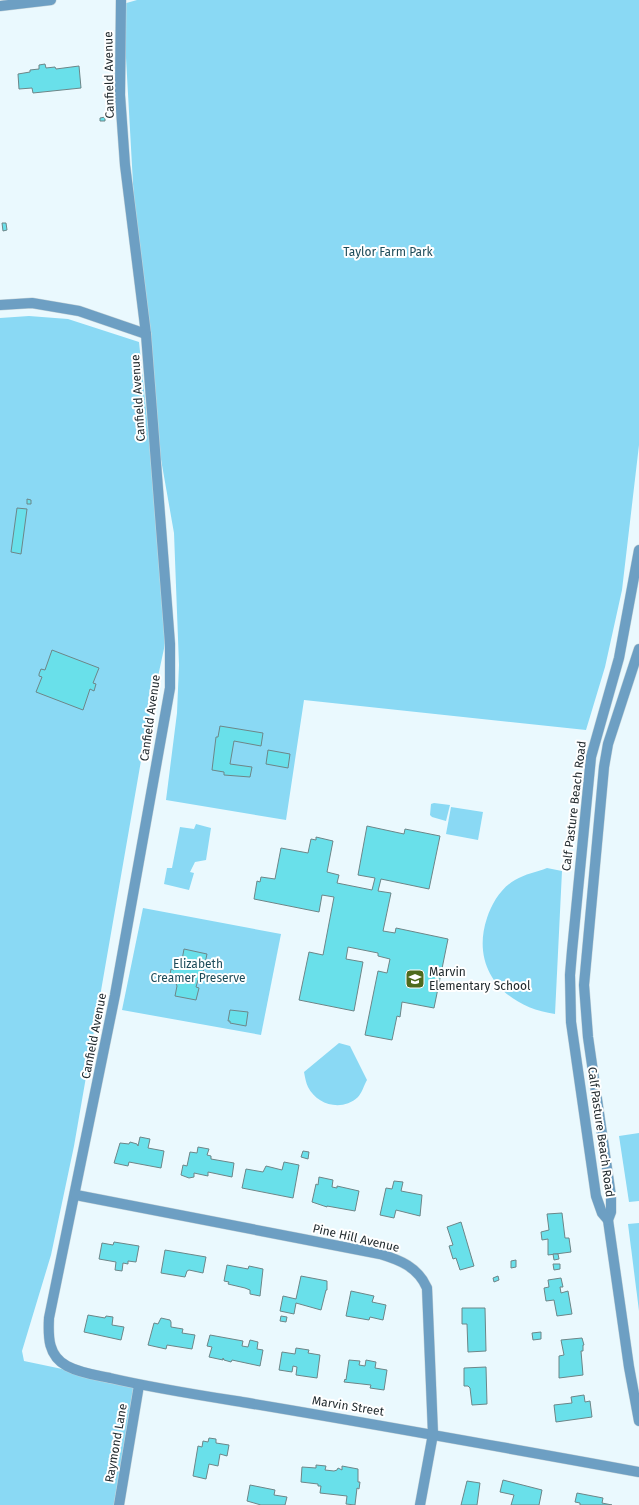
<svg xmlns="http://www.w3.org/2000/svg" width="639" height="1505" font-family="'Fira Sans',sans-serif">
<rect width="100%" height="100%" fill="#eaf9fe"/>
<g fill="#8ad9f4">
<polygon points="137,0 639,0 639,445 622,590 605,667 586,730 304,700 286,820 166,800 177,713 179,665 174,533 156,431 141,327 123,4"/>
<polygon points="29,316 68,319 139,342 160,543 165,644 146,732 74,1146 51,1255 22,1351 24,1361 134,1384 114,1505 0,1505 0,318"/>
<polygon points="434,803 450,805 446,821 432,817 430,815 431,804"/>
<polygon points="451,807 483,812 478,840 446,834"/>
<polygon points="196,824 211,828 206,860 195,862 190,872 194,873 189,890 164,884 167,868 172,868 180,827 194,829"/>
<path d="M 547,868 L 562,871 L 555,1014 C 505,1007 470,969 487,918 C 492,903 501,888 515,880 C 525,874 537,872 547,868 Z"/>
<polygon points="143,908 281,934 261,1035 122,1010"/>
<path d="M 339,1043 L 350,1046 L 367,1080 C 364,1085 362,1093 358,1097 C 342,1112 317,1105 308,1087 C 306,1083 305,1077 304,1072 Z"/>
<polygon points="639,1133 639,1201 629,1202 619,1136"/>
<polygon points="639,1223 639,1311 628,1224"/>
</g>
<g fill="#69e0ea" stroke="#6d8688">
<polygon points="45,64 46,68 55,67 56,69 79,66 81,88 33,93 32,88 19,89 18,74 30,72 30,70 39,69 39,65"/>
<polygon points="105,117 105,121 100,121 100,118"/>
<polygon points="2,223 6,223 7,230 3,231"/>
<polygon points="27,499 31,500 31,504 27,504"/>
<polygon points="17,508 27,509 21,554 11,552"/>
<polygon points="52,650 99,668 93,683 96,684 94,691 90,689 83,710 36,692 42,677 39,676 39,674 41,669 45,670"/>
<polygon points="220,726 263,733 261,746 234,741 230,764 252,767 250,777 224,775 224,772 212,770 216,737 218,737"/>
<polygon points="268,750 290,754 288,768 266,764"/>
<polygon points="367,826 404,834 405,829 440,836 429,889 381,879 378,891 391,893 383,931 395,933 396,928 448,939 434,1008 402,1002 400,1017 397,1016 392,1040 365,1035 378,971 387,973 390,959 378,956 378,953 348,947 346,959 363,962 354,1011 299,1000 309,952 323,955 334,897 322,895 319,912 254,899 257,881 260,882 261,877 275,879 281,848 308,853 311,839 316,840 316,837 333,841 327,872 339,875 337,883 372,890 375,878 358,875"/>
<polygon points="184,949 207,954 201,981 198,980 196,987 199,988 196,1000 175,996 177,986 175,981 169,980 171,969 174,970 176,960 182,960"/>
<polygon points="230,1010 248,1012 246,1026 230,1023 230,1021 228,1021"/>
<polygon points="140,1137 150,1139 148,1148 164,1151 161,1168 129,1162 128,1166 114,1163 120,1143 129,1144 130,1142 137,1144 138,1146"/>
<polygon points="198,1147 209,1149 207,1155 211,1156 211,1159 234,1163 232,1177 208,1172 208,1176 194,1173 194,1177 189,1178 181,1175 183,1165 187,1166 190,1152 197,1153"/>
<polygon points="303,1151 309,1152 308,1159 301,1157"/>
<polygon points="284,1162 299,1165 293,1198 242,1188 246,1169 263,1172 266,1166 282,1170"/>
<polygon points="319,1177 333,1180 332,1187 337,1188 337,1186 359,1191 355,1211 327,1206 327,1207 312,1202 316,1184 318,1185"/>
<polygon points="394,1181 403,1182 401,1191 422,1195 420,1216 396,1210 394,1218 380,1215 386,1188 392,1189"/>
<polygon points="562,1213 565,1238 569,1238 571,1252 548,1255 548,1239 542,1240 541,1232 549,1230 547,1214"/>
<polygon points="461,1222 474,1266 460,1270 456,1258 453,1259 449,1246 453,1245 447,1227"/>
<polygon points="114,1242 139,1246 136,1262 128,1261 128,1264 123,1263 122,1271 115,1270 116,1262 99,1259 102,1243 113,1245"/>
<polygon points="165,1250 206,1257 203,1273 189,1270 187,1271 185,1277 161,1273"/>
<polygon points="553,1254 558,1254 559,1259 554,1260"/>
<polygon points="516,1260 516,1267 511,1268 511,1261"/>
<polygon points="553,1264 560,1264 560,1269 554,1270"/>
<polygon points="227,1265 248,1269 249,1266 263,1269 260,1296 250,1294 250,1290 245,1288 228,1284 229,1282 224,1281"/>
<polygon points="301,1276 327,1281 327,1290 326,1290 321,1310 296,1303 294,1314 280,1311 283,1296 296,1299"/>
<polygon points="498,1276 499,1280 494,1282 493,1278"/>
<polygon points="561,1278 563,1287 560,1287 561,1293 568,1291 572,1314 557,1316 554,1300 546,1301 544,1288 549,1287 548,1280"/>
<polygon points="351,1291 374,1296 372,1302 386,1305 383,1320 370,1317 369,1320 346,1316"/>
<polygon points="462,1308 485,1308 486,1351 468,1352 467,1324 462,1324"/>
<polygon points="88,1315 105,1318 106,1316 113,1317 112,1325 124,1327 121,1340 84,1332"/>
<polygon points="281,1316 287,1317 286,1322 280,1321"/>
<polygon points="161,1318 170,1320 171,1322 171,1327 183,1329 182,1333 195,1335 192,1349 167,1345 166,1349 148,1345 154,1323 158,1324"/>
<polygon points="541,1332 541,1339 533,1340 532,1333"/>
<polygon points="210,1335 243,1341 242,1346 248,1347 250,1340 258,1342 257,1349 263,1350 260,1366 232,1360 231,1362 224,1360 223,1358 223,1360 209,1357 212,1347 207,1346"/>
<polygon points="582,1338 584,1345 583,1345 583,1351 581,1351 583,1375 559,1378 559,1356 564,1355 561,1340"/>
<polygon points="296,1348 309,1350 308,1353 320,1355 317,1378 296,1375 297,1367 293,1366 292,1372 279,1370 282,1352 295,1354"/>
<polygon points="349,1360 360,1361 359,1365 365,1366 366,1360 376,1362 375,1368 387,1370 384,1390 370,1388 371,1385 344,1382 345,1379 346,1380"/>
<polygon points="486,1367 487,1404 472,1405 470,1388 468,1386 464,1386 464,1368"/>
<polygon points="584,1395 585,1402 590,1401 592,1417 556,1422 554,1405 572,1403 571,1397"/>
<polygon points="209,1438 216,1439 216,1443 229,1445 227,1456 220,1454 218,1466 209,1464 206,1479 193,1476 198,1446 202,1447 203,1441 208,1442"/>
<polygon points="316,1465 326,1466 325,1470 334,1471 337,1470 338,1468 342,1470 342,1466 358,1469 358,1482 360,1482 359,1489 357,1488 355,1505 346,1504 347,1496 320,1493 321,1486 318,1486 318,1484 301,1482 302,1467 316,1468"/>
<polygon points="503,1480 542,1490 539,1505 511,1505 514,1495 500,1492"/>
<polygon points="467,1481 480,1483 477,1505 461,1505"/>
<polygon points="250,1485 275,1490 274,1495 287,1497 285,1505 261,1505 247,1501"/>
<polygon points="577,1493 603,1498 602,1503 612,1505 580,1505 580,1503 575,1502"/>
</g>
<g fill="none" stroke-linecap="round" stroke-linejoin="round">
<defs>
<g id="minor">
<path d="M 121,0 L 120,95 L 125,165 L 146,334 L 170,644 L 170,688 L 115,995 L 49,1318 C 48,1337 48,1356 67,1366 C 80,1373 95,1375 110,1378 C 153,1388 198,1395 242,1402 C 375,1424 507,1448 639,1472"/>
<polyline points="0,6 51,0"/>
<polyline points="0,305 32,303 79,311 146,334"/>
<polyline points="639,649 608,744 604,767 584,985 588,1037 611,1196 611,1212 608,1220 629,1367 639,1421"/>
<path d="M 76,1195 L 380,1254 C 400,1260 418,1267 427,1288 L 433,1434 L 420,1505"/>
<polyline points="608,1220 602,1213 596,1196 571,1022 570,975 572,951 591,757 619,658 639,550"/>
<polyline points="119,1505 139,1385"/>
</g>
</defs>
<use href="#minor" stroke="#c6d4d9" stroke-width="11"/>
<use href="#minor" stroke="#6d9fc3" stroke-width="10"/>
</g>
<defs>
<symbol id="school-square" viewBox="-11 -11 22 22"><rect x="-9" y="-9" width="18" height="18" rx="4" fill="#4e6a1d" stroke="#fff"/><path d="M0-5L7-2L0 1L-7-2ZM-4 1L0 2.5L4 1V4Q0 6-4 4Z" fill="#fff"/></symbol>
</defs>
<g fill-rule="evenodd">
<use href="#school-square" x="404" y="968" width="22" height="22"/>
</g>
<g text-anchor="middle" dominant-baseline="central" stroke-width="4" stroke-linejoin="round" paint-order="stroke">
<g font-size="12" fill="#222b2f" stroke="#fff">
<text transform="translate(109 75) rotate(-91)">Canfield Avenue</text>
<text transform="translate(138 398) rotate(-94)">Canfield Avenue</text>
<text transform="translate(150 718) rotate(-82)">Canfield Avenue</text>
<text transform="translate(574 806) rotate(-83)">Calf Pasture Beach Road</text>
<text transform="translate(94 1036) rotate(-79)">Canfield Avenue</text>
<text transform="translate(601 1132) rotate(82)">Calf Pasture Beach Road</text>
<text transform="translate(356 1238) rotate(13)">Pine Hill Avenue</text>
<text transform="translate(348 1406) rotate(9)">Marvin Street</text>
<text transform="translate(116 1443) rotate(-80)">Raymond Lane</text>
</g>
<g font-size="12" fill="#1e4c5a" stroke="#fff">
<text x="388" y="252">Taylor Farm Park</text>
<text x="198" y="964">Elizabeth<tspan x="198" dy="14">Creamer Preserve</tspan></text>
</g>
<g font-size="12" fill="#222b2f" stroke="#fff" text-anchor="start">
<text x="429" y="972">Marvin<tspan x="429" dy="14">Elementary School</tspan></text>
</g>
</g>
</svg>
